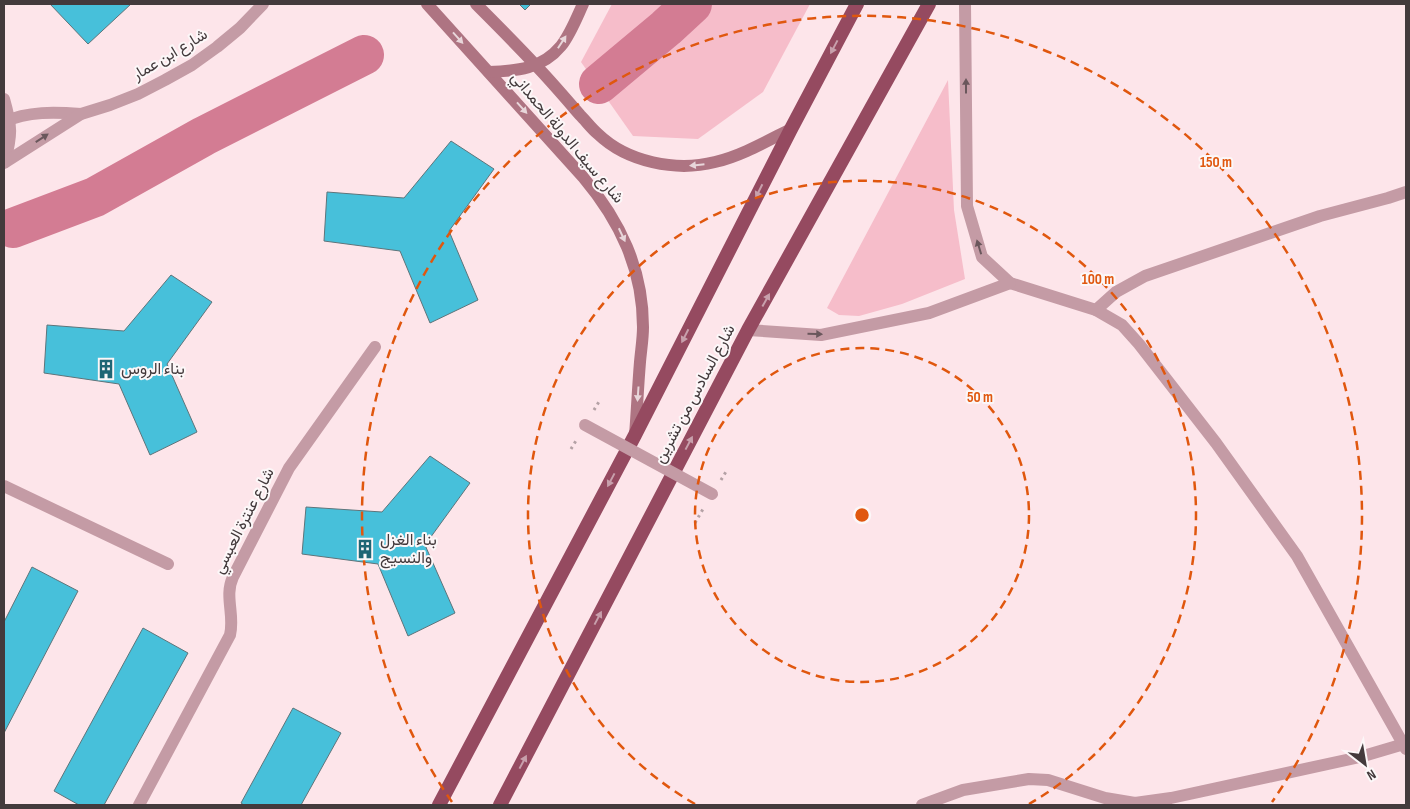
<svg xmlns="http://www.w3.org/2000/svg" width="1410" height="809" font-family="'Sofia Sans Condensed',Vazirmatn,sans-serif">
<rect width="100%" height="100%" fill="#fde5ea"/>
<g fill="#f6bdca">
<polygon points="612,4 810,4 763,92 698,139 633,136 581,62"/>
<polygon points="948,80 954,210 965,279 902,304 859,316 839,315 827,308"/>
</g>
<g fill="none" stroke-linecap="round" stroke-linejoin="round">
<g stroke="#d37c93" stroke-width="40">
<polyline points="599,84 666,28 692,4"/>
<polyline points="13,228 95,197 204,136 364,55"/>
</g>
</g>
<g fill="#47c0da" stroke="#5e747a">
<polygon points="50,4 131,4 88,44"/>
<polygon points="519,4 531,4 525,10"/>
<polygon points="451,141 494,169 449,231 478,300 430,323 400,251 324,241 327,192 404,198"/>
<polygon points="171,275 212,302 167,364 197,432 150,455 119,384 44,373 47,325 124,331"/>
<polygon points="430,456 470,483 425,545 455,613 408,636 378,564 302,554 306,507 382,512"/>
<polygon points="32,567 78,591 4,733 4,622"/>
<polygon points="143,628 188,653 104,805 79,805 54,791"/>
<polygon points="293,708 341,733 301,805 244,805 241,803"/>
</g>
<g fill="none" stroke-linecap="round" stroke-linejoin="round">
<g stroke="#b4a1a5" stroke-width="3" stroke-dasharray="2.5 4" stroke-linecap="butt">
<polyline points="594,410 600,400"/>
<polyline points="571,449 577,439"/>
<polyline points="721,480 727,470"/>
<polyline points="695,523 703,509"/>
</g>
<g stroke="#c49ba5" stroke-width="12">
<path d="M 4,99 C 12,127 12,134 5,162"/>
<polyline points="1096,310 1116,292 1145,276 1320,216 1388,198 1406,192"/>
<polyline points="4,486 168,564"/>
<path d="M 139,805 L 230,635 C 235,615 224,596 233,577 L 289,468 L 375,347"/>
<polyline points="922,805 963,790 1029,779 1048,780 1105,798 1135,803 1171,798 1360,757 1404,744"/>
</g>
<g stroke="#c49ba5" stroke-width="12">
<polyline points="965,4 967,206 982,257 1010,283 1096,310 1122,325 1139,344 1216,443 1297,556 1406,749"/>
<path d="M 4,122 C 28,111 55,112 81,114"/>
<polyline points="4,163 81,114 110,105 138,94 165,80 192,65 217,47 240,28 263,4"/>
<polyline points="748,330 821,335 929,313 1010,283"/>
</g>
<g stroke="#ae7482" stroke-width="12">
<path d="M 427,4 L 583,177 C 620,221 643,269 643,327 C 643,339 641,350 640,362 C 638,386 637,410 635,435"/>
<path d="M 476,4 C 498,26 521,49 542,72 C 555,86 567,100 580,115 C 586,121 591,128 598,134 C 627,162 676,172 715,162 C 741,156 767,141 791,129"/>
<path d="M 489,72 C 517,71 542,69 561,46 C 570,35 577,17 583,4"/>
</g>
<g stroke="#954a60" stroke-width="14">
<polyline points="439,805 635,435 791,129 857,4"/>
<polyline points="500,805 748,330 929,4"/>
</g>
<polyline stroke="#c49ba5" stroke-width="12" points="585,425 712,494"/>
</g>
<defs><path id="oneway-solid" d="M-6-.8H1V-3.2L6.5 0L1 3.2V.8H-6Z" transform="scale(1.25)"/></defs>
<g fill="#e8d6da">
<use href="#oneway-solid" transform="translate(458 38) rotate(48)"/>
<use href="#oneway-solid" transform="translate(562 42) rotate(-57)"/>
<use href="#oneway-solid" transform="translate(522 108) rotate(48)"/>
<use href="#oneway-solid" transform="translate(697 165) rotate(174)"/>
<use href="#oneway-solid" transform="translate(622 235) rotate(65)"/>
<use href="#oneway-solid" transform="translate(638 394) rotate(94)"/>
</g>
<g fill="#c8a0ac">
<use href="#oneway-solid" transform="translate(834 47) rotate(118)"/>
<use href="#oneway-solid" transform="translate(759 191) rotate(117)"/>
<use href="#oneway-solid" transform="translate(766 300) rotate(-61)"/>
<use href="#oneway-solid" transform="translate(685 336) rotate(117)"/>
<use href="#oneway-solid" transform="translate(689 443) rotate(-62)"/>
<use href="#oneway-solid" transform="translate(611 480) rotate(118)"/>
<use href="#oneway-solid" transform="translate(598 618) rotate(-62)"/>
<use href="#oneway-solid" transform="translate(523 762) rotate(-62)"/>
</g>
<g fill="#6a575c">
<use href="#oneway-solid" transform="translate(966 86) rotate(-90)"/>
<use href="#oneway-solid" transform="translate(42 138) rotate(-33)"/>
<use href="#oneway-solid" transform="translate(979 247) rotate(-107)"/>
<use href="#oneway-solid" transform="translate(815 334) rotate(2)"/>
</g>
<g fill="none" stroke="#e0570e" stroke-width="2.5" stroke-dasharray="9 6">
<circle cx="862" cy="515" r="167"/>
<path d="M695 804A334 334 0 1 1 1029 804"/>
<path d="M452 802A500 500 0 1 1 1272 802"/>
</g>
<defs>
<symbol id="building-bare" viewBox="-9 -9 18 18"><path d="M-4-6H4V6H1V3H-1V6H-4ZM-2.5-4.3h1.7v1.8h-1.7ZM.8-4.3h1.7v1.8H.8ZM-2.5-1h1.7V.8h-1.7ZM.8-1h1.7V.8H.8Z" fill="#1f6675" stroke="#fcf7f8" stroke-width="2.5" paint-order="stroke"/></symbol>
</defs>
<g fill-rule="evenodd">
<use href="#building-bare" x="92" y="355" width="28" height="28"/>
<use href="#building-bare" x="351" y="535" width="28" height="28"/>
</g>
<g text-anchor="middle" dominant-baseline="central" stroke-width="4" stroke-linejoin="round" paint-order="stroke">
<g font-size="16" fill="#433a3c" stroke="#fcf7f8">
<text transform="translate(170 55) rotate(-31)">شارع ابن عمار</text>
<text transform="translate(567 138) rotate(50)">شارع سيف الدولة الحمداني</text>
<text transform="translate(695 394) rotate(-62)">شارع السادس من تشرين</text>
<text transform="translate(244 521) rotate(-63)">شارع عنترة العبسي</text>
</g>
<g font-size="16" fill="#433a3c" stroke="#fcf7f8" text-anchor="start">
<text x="121" y="369">بناء الروس</text>
<text x="380" y="540">بناء الغزل<tspan x="380" dy="18">والنسيج</tspan></text>
</g>
</g>
<circle cx="862" cy="515" r="8" fill="#e0570e" stroke="#fcf7f8" stroke-width="2.5"/>
<g font-size="15" text-anchor="middle" font-weight="bold" fill="#e0570e" stroke="#fcf7f8" stroke-width="4" stroke-linejoin="round" paint-order="stroke">
<text x="1216" y="167">150 m</text>
<text x="1098" y="284">100 m</text>
<text x="980" y="402">50 m</text>
</g>
<rect width="1410" height="809" fill="none" stroke="#433a3c" stroke-width="10"/>
<g transform="translate(1365 764) rotate(149)" stroke="#fcf7f8" stroke-width="4" paint-order="stroke">
<path d="M0-4L9 19L0 12L-9 19Z" fill="#433a3c"/>
<text y="-8" font-size="14" font-weight="bold" text-anchor="middle" fill="#433a3c">N</text>
</g>
</svg>
